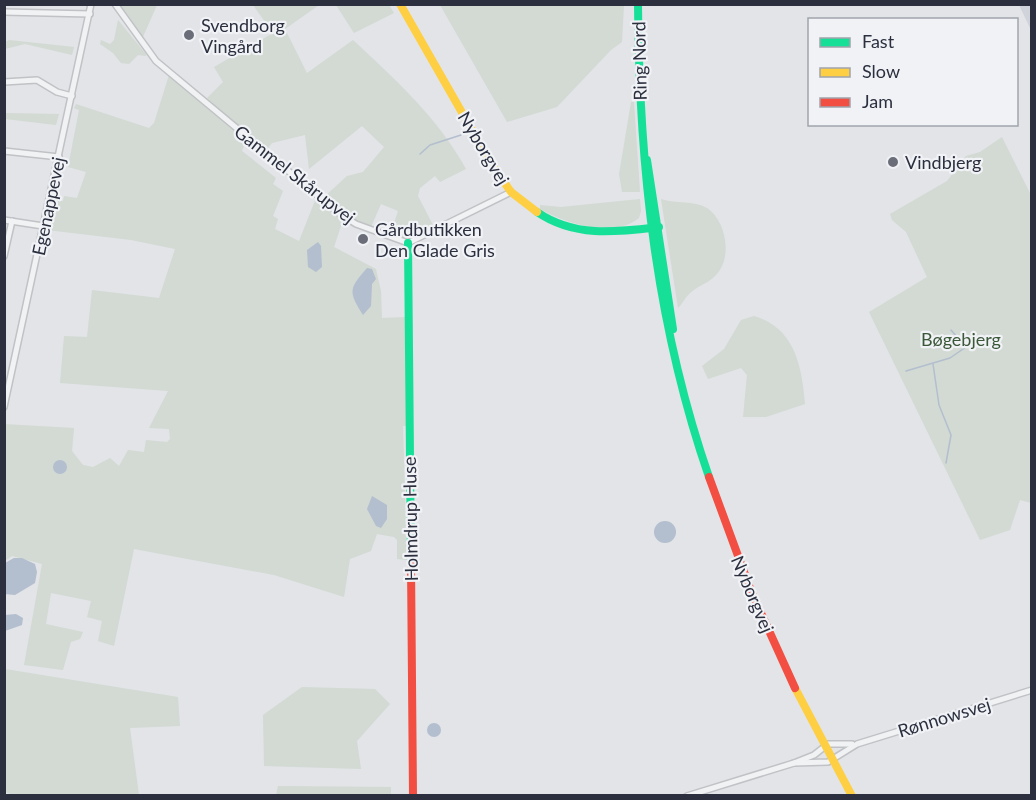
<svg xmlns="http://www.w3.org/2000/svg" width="1036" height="800" font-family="Lato,sans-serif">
<rect width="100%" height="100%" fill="#e2e4e7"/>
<polygon fill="#d1d3da" points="1019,5 1031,5 1031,30"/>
<g fill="#d2dad3">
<polygon points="119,5 157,5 142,39"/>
<path d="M 253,5 L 319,5 L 285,29 L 307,73 L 353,40 C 395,79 438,118 466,169 L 440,182 L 435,176 L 420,188 L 418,196 L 434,227 L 410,241 L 390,235 L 398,211 L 381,204 L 371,227 L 343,214 L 323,198 L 347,176 L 363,172 L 384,147 L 362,126 L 309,169 L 305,135 L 272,143 L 268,148 L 232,122 L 207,98 L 223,82 L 214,67 L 273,33 Z"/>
<polygon points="336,5 389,5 394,13 354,33"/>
<polygon points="440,5 624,5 622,42 611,50 557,107 507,122"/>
<polygon points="118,20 146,54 146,56 138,55 129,64 121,63 113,53 100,44 101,40 110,44 114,40"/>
<polygon points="9,40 74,47 72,55 25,44 5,49 5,42"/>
<polygon points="169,75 246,140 242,151 276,178 273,184 283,191 273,216 278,219 275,229 299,241 316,198 343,220 334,247 376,269 381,291 382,318 406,317 407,426 403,426 407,560 397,559 397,540 394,537 377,534 371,551 350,559 344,597 274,575 134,549 114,646 98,641 102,621 87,617 91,601 51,593 46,624 83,632 80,639 71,642 63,670 24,665 42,564 12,556 5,561 4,424 74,428 72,451 83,465 93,467 110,458 119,466 128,450 144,452 146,440 167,442 170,439 169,429 149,428 168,391 60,383 64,336 87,337 92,290 159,298 175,249 131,240 47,230 54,200 63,201 64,196 77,198 86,172 68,167 79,110 74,108 76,104 149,128 154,123"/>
<polygon points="631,102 634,102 640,192 622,192 619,174"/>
<polygon points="5,113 59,114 56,125 5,119"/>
<polygon points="1002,137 1031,195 1031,503 1020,500 1010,530 980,540 869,312 927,277 906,232 892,220 890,214 947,181 966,156 980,152"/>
<path d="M 640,199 L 641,211 L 639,218 C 613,239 565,223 540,209 L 540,205 L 561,207 Z"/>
<path d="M 661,199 C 676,204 693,200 707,208 C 726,221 733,257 716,275 C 709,283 697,286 689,294 C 685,298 682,304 678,308 Z"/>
<path d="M 754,316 C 795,328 802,367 805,404 L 766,417 L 743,417 L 747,375 L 741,368 L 708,379 L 702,366 L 724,349 L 741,320 Z"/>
<polygon points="5,669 178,697 180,726 130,728 139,795 16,796 5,792"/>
<polygon points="302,687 375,689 390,704 357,741 361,769 264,766 263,715"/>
<polygon points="278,786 391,787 391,795 276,795"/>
</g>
<g fill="#b3becf">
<polygon points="318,242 321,246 322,267 316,272 308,267 307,250"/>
<path d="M 367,268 L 372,269 L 376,279 L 372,284 L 371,306 L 363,315 C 348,291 349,289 367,268 Z"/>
<circle cx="60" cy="467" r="7"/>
<polygon points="372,496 387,505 387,519 381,528 376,526 367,509"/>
<circle cx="665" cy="532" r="11"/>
<polygon points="14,558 22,558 35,564 37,572 35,583 15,595 4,594 5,563"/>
<polygon points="16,614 23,618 22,625 5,631 5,615"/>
<circle cx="434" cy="730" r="7"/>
</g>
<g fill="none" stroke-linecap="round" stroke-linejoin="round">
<g stroke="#b3becf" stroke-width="1.5">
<polyline points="420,154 430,145 461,135"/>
<polyline points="933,364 939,405 951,435 946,463"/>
<polyline points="906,371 950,358 966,347 951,330"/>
</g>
<defs>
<g id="street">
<polyline points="115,4 156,61 340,214 356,224 408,243 511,192"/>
<polyline points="4,12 90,14"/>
<polyline points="4,82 37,80 57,92 72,96"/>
<polyline points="4,151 59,157"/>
<polyline points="4,220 43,226"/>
<polyline points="4,256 12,221"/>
<polyline points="4,407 91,4"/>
<polyline points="794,763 828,762 857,744 1032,690"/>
<polyline points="687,796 794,763 814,755 828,744 852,744"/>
</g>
</defs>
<use href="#street" stroke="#c1c2c5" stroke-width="8"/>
<use href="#street" stroke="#f1f2f4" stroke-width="5"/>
<g stroke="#16e098" stroke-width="8">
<path d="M 638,4 C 639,166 656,324 709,477"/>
<polyline points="647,160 673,329"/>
<path d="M 537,212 C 575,238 617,232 659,227"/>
<polyline points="408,243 411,564"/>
</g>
<g stroke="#ffcf43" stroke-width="8">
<polyline points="400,4 492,165 511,192 537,212"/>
<polyline points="795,688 852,796"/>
</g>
<g stroke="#f24e42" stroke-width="8">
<polyline points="709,477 751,591 795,688"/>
<polyline points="411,564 413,796"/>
</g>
</g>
<g fill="#6b6e79" stroke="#f0f2f6" stroke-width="2">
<circle cx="189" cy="35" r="6"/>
<circle cx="893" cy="162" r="6"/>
<circle cx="363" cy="239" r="6"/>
</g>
<g text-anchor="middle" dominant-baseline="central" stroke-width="4.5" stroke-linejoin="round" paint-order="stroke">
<g font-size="18" fill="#2b2f3e" stroke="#f0f2f6" text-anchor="start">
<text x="201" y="25">Svendborg<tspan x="201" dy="21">Vingård</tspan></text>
<text x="905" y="162">Vindbjerg</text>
<text x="375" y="229">Gårdbutikken<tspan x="375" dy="21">Den Glade Gris</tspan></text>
</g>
<g font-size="18" fill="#2b2f3e" stroke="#f0f2f6">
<text transform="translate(639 61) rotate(-91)">Ring Nord</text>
<text transform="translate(484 148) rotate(59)">Nyborgvej</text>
<text transform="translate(295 174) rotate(38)">Gammel Skårupvej</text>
<text transform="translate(48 206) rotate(-78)">Egenappevej</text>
<text transform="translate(410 519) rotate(-91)">Holmdrup Huse</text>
<text transform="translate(753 594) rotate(67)">Nyborgvej</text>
<text transform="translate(944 717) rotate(-17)">Rønnowsvej</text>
</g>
<g font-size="18" fill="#3b5839" stroke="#f0f2f6">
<text x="961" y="339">Bøgebjerg</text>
</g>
</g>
<rect width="1036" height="800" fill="none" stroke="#2b2f3e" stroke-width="12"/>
<rect x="808" y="18" width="210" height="108" fill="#f0f2f6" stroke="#a1a4ac" stroke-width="1.5"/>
<rect x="820" y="38" width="30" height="9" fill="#16e098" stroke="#a1a4ac" stroke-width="1.5"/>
<text x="862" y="48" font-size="18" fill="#2b2f3e">Fast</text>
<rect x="820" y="68" width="30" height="9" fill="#ffcf43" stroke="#a1a4ac" stroke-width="1.5"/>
<text x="862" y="78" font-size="18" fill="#2b2f3e">Slow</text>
<rect x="820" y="98" width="30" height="9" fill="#f24e42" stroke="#a1a4ac" stroke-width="1.5"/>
<text x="862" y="108" font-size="18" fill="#2b2f3e">Jam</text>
</svg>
